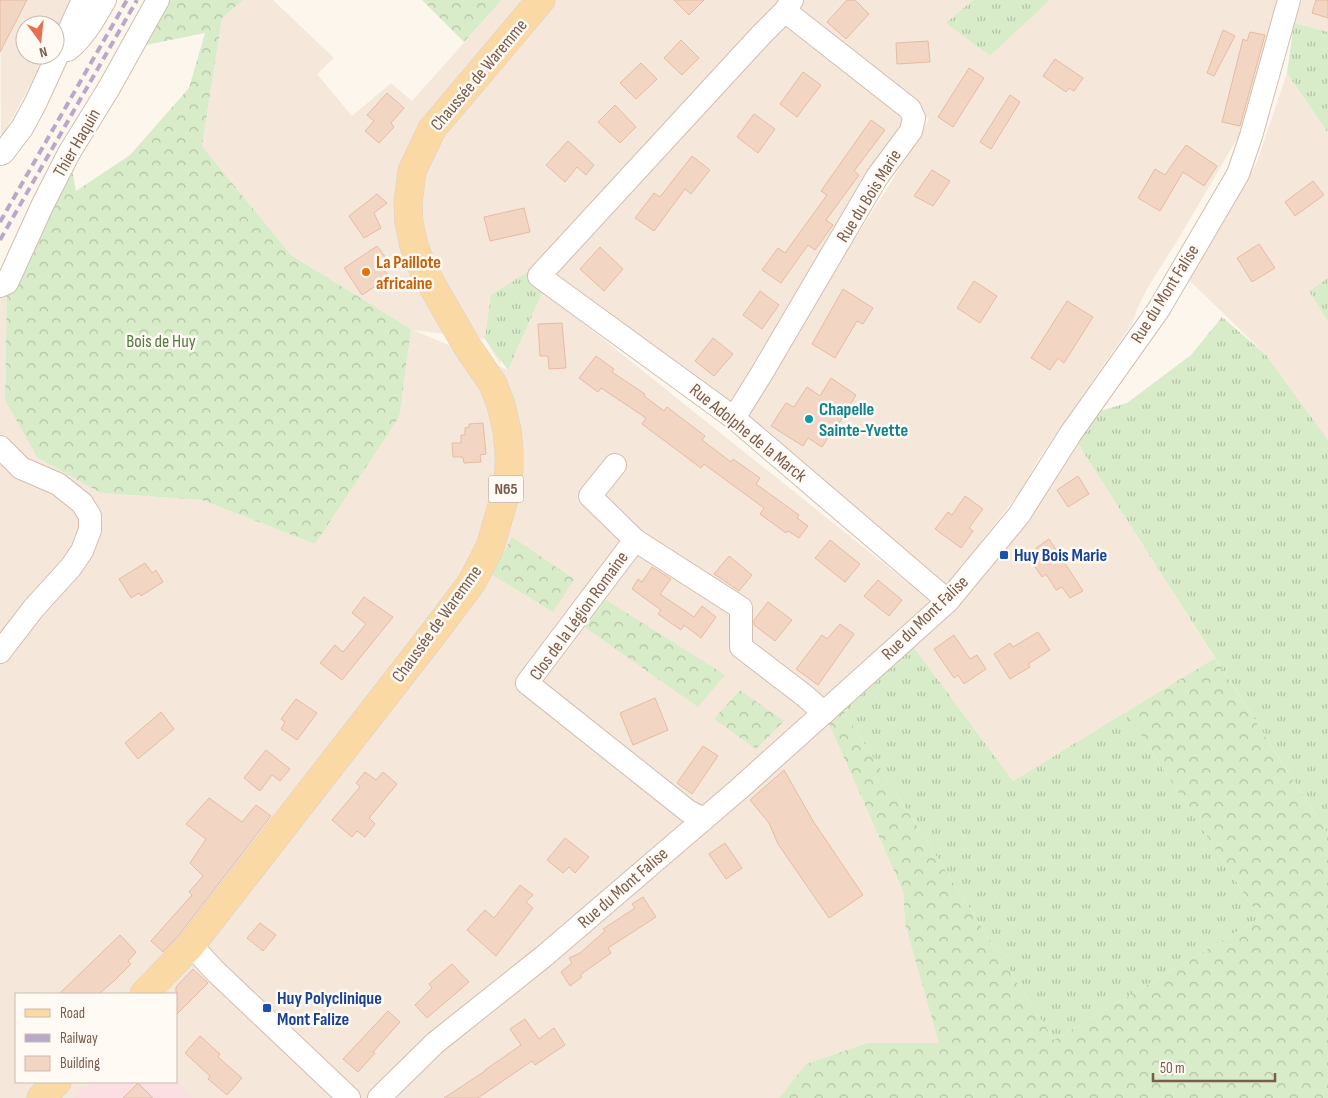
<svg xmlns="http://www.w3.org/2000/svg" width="1328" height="1098" font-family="'Sofia Sans Condensed',sans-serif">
<defs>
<pattern id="grass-tufts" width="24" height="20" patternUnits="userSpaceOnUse" patternTransform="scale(1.25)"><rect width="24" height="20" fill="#d8ecc9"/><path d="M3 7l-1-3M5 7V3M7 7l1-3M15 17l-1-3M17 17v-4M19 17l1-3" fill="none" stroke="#b4c2a5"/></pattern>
<pattern id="forest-crowns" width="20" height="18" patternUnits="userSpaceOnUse" patternTransform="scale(1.25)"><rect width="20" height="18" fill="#d8ecc9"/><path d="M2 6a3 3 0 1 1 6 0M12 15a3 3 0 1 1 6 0" fill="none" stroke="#b4c2a5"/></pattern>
</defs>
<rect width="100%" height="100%" fill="#fdf6ec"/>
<g fill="#f5e8da" fill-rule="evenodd">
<polygon points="0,0 73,0 55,37 55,25 25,25 25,55 46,55 1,139"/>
<path d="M 243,0 L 273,0 L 334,58 L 317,74 L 352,116 L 391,83 L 412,101 L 502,0 L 779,0 L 531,270 L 500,364 L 485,339 L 413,330 L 508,370 L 543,291 L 932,602 L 824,713 L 903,891 L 905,924 L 940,1043 L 867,1043 L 806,1064 L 779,1098 L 0,1098 L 0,293 L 7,283 L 5,400 L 101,493 L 202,500 L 315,544 L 411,329 L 291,255 L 202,146 L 222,18 ZM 16,994 L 176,994 L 176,1082 L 16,1082 Z"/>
<polygon points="791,0 973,0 947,23 990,56 1050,0 1280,0 1241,132 1179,238 1148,287 1137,309 1132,324 1038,460 1019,493 946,587 745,415 766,376 890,184 929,119"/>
<polygon points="1302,0 1328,0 1328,32 1294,23"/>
<polygon points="785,11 914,118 734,418 539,276"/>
<polygon points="1287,73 1328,133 1328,278 1309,291 1328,322 1328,440 1266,355 1188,279 1257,162"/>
<polygon points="1071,433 1215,658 1013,781 907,638"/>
</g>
<polygon fill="#fbdfe3" points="176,1080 193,1098 74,1098 91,1082 176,1082"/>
<g fill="url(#grass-tufts)">
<polygon points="973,0 1050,0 990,56 946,23"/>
<polygon points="1294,23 1328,32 1328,133 1287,73"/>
<polygon points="531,270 543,291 508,370 485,339 491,295"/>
<polygon points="1328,278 1328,322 1309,291"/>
<polygon points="1222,317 1266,355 1328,440 1328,834 1071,433 1094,413 1127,403 1191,355"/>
<polygon points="907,638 1013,781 1126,712 1260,918 1054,1040 837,701"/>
</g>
<g fill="url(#forest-crowns)">
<polygon points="158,0 243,0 222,18 202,146 291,255 411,329 399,417 315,544 202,500 101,493 37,457 5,400 7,283 69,153 76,191 130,155 189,88 205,33 131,48"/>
<polygon points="422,0 502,0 464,42"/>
<polygon points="512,537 574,579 553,612 491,574"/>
<polygon points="603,598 725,675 698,707 583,626"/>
<polygon points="1215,658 1328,834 1328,1098 779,1098 806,1064 867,1043 939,1043 905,924 903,891 824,713 837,701 1054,1040 1260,918 1126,712"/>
<polygon points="740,690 784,721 756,749 714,719"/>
</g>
<g fill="#f3d5c3" stroke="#e6bba3">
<polygon points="0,0 27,0 0,52"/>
<polygon points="674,0 704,0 689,15"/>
<polygon points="847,0 855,0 869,14 846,39 827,22"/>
<polygon points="1316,0 1328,0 1328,18 1312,13"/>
<polygon points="1223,30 1235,36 1214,76 1207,73"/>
<polygon points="1250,32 1265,35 1240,126 1222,122 1243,39 1247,41"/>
<polygon points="681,40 699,58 682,75 664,58"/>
<polygon points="928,41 930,62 897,64 896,43"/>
<polygon points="1055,59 1083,78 1074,91 1069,88 1066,92 1043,76"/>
<polygon points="641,63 657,79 636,99 620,83"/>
<polygon points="969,68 984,78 953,127 938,117"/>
<polygon points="803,72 821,85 797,117 780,104"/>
<polygon points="387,93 404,108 391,123 394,127 379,143 365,131 374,121 367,115"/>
<polygon points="1010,95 1020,102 991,149 980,142"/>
<polygon points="615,105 636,127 620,143 598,122"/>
<polygon points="754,114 775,129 758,153 737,137"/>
<polygon points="871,120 885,130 854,171 859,175 826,220 833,225 815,250 808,245 781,283 762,270 778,248 785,253 827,195 821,191"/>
<polygon points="568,141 594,165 586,175 577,167 565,182 546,165"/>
<polygon points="1186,145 1217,166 1204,186 1183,172 1160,211 1138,198 1155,169 1165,175"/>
<polygon points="692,156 710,170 691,194 685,189 654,231 635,218 654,193 660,197"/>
<polygon points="932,170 950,181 933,206 914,196"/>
<polygon points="1313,181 1324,195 1295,216 1285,202"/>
<polygon points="377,194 387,203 374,213 381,228 364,238 349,216"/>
<polygon points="524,208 530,232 490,241 484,217"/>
<polygon points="1259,244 1275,268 1252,282 1237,258"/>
<polygon points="377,246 389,262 382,267 389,277 362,295 344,268"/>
<polygon points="600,247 623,269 604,291 580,269"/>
<polygon points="974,281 997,296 980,323 957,308"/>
<polygon points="843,289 873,308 863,324 857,321 835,358 812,344"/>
<polygon points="760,291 779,305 762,329 743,315"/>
<polygon points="1067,301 1093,317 1064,363 1058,358 1050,370 1031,358"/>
<polygon points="562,323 566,368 549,369 548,356 540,356 538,324"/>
<polygon points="713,338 733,354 714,376 695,361"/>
<polygon points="596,356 614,369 612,372 645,394 644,396 664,411 667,407 705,436 702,440 731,462 733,459 760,478 756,484 799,515 797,518 808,526 799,538 788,531 786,533 760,514 764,508 704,464 701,468 642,424 646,418 601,388 598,392 579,378"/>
<polygon points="831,378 856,395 835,430 834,429 822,447 808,438 803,446 771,426 786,403 794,407 807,387 820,396"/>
<polygon points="483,423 486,454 480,455 481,462 464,463 463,457 453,457 452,443 461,443 461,435 465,435 465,428 469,427 469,424"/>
<polygon points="1078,476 1089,494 1068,507 1057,490"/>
<polygon points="965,496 983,509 969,528 973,531 961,548 935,529 948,512 952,515"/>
<polygon points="1049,539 1083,591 1070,598 1062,587 1056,590 1046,574 1042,577 1033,564 1042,557 1036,548"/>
<polygon points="830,540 860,564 845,582 815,558"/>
<polygon points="729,556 752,575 739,591 714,574"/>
<polygon points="145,563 152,573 156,570 163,582 141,596 139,593 131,598 119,579"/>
<polygon points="652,567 671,579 660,594 694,617 702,606 716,617 701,638 684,625 681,630 658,614 661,610 632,589 638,579 642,582"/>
<polygon points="878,580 902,600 889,616 864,596"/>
<polygon points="364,597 393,617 342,680 320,663 335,645 343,652 366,624 352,613"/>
<polygon points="768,602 792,620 775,641 754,625 754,620"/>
<polygon points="840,624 854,634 818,685 796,669 822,635 827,639"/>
<polygon points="1038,632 1050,650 1028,664 1030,667 1010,679 994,654 1010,643 1013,647"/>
<polygon points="954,635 970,659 977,655 986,669 964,684 958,675 954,678 934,649"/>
<polygon points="655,698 668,730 633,745 620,713"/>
<polygon points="296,699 317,713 297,740 281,729 285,722 281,719"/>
<polygon points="161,712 174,729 138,759 125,743"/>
<polygon points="703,746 718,756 692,794 677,783"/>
<polygon points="266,750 290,769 280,781 272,775 260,791 244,778"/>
<polygon points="784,770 813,821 863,895 829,918 778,844 769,823 750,800"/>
<polygon points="365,772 376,780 383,772 397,784 369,818 375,824 365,837 357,831 352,837 332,820 360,787 356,783"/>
<polygon points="209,798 242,822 256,805 271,816 179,935 163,952 151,941 192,895 189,892 203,876 190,863 206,839 186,824"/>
<polygon points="565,838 589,857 575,873 569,867 563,873 547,860"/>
<polygon points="725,843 742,868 726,879 709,854"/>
<polygon points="520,885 533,895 526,902 533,908 496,956 467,930 485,910 494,918"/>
<polygon points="643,897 656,917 608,948 611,953 580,975 582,977 570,986 561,972 572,963 569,958 580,953 605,931 603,929 635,908 632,904"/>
<polygon points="260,923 276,935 263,951 247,938"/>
<polygon points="120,935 136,952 128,961 131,964 115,980 99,994 59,994"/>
<polygon points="452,964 469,982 427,1018 415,1005 432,988 429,984"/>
<polygon points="193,969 208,983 176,1015 176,987"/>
<polygon points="388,1011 400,1022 373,1052 375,1053 358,1072 343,1059"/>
<polygon points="525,1019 539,1039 554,1028 565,1045 535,1065 532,1061 478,1098 444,1098 485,1071 485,1070 521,1045 510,1029"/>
<polygon points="200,1036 220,1054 218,1057 242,1078 227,1095 208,1079 210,1076 185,1053"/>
<polygon points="138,1083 153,1098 123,1098"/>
</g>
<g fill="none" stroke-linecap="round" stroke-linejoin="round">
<defs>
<g id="minor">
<polyline points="792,0 785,11 762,34 539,276 734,418 948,601"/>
<path d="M 68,50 C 84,37 95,18 105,0"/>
<polyline points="0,154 3,153 22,128 35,104 83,0"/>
<polyline points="0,286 7,283 43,204 69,153 109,88 158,0"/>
<polyline points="734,418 762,373 877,177 911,131 914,118 910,109 785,11"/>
<polyline points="0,447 21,468 58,484 82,503 90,516 90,530 82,551 71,567 33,609 0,652"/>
<polyline points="615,465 590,496 635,540"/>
<polyline points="704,819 688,811 527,683 635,540 741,608 741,647 805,696 824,713"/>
<polyline points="191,945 214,970 349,1098"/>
<polyline points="379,1098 435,1043 543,957 739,789 948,601 1019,515 1071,433 1159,309 1238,174 1251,136 1289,0"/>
</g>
<g id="major">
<polyline points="144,994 191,945 433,634 472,582 490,547 506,492 509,470 509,451 507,430 501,405 493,384 467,346 437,294 423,269 414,246 409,223 408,203 412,171 432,129 541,0"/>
<polyline points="41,1098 57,1082"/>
</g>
</defs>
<use href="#minor" stroke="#d1beb0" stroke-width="24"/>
<use href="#major" stroke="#dad1cd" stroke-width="29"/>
<use href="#minor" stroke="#fff" stroke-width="22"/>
<use href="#major" stroke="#fbd9a5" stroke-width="28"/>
<g stroke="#b9a8c9" stroke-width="4" stroke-dasharray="8 5" stroke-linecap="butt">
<polyline points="0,222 127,0"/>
<polyline points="0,240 137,0"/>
</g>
</g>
<circle fill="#e8710a" stroke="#fffaf3" stroke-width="2" cx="366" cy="272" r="5"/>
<circle fill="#0f9aa8" stroke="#fffaf3" stroke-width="2" cx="809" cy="419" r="5"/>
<g fill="#1a4fb4" stroke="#fffaf3" stroke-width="2">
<rect x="999" y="550" width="10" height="10" rx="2.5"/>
<rect x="262" y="1003" width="10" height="10" rx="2.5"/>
</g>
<g text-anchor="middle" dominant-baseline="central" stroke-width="5" stroke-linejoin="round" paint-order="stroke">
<rect fill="#fffaf3" stroke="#a28b7f" stroke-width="1" x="488.5" y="475.5" width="35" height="27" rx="4"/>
<g font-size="16" font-weight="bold" fill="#7a5c4d">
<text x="506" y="489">N65</text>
</g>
<g font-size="18" fill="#7a5c4d" stroke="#fffaf3">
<text transform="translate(479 75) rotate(-50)">Chaussée de Waremme</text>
<text transform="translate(77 143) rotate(-60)">Thier Haquin</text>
<text transform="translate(869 196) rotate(-58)">Rue du Bois Marie</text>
<text transform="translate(1165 294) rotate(-58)">Rue du Mont Falise</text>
<text transform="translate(748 433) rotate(39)">Rue Adolphe de la Marck</text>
<text transform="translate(579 616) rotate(-54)">Clos de la Légion Romaine</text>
<text transform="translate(925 618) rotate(-44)">Rue du Mont Falise</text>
<text transform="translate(437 624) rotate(-54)">Chaussée de Waremme</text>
<text transform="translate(623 888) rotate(-41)">Rue du Mont Falise</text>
</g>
<g font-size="18" font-weight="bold" fill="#c56008" stroke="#fffaf3" text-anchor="start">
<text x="376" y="262">La Paillote<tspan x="376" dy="21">africaine</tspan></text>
</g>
<g font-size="18" fill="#537a41" stroke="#fffaf3">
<text x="161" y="341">Bois de Huy</text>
</g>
<g font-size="18" font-weight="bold" fill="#0d838f" stroke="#fffaf3" text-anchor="start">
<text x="819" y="409">Chapelle<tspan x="819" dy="21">Sainte-Yvette</tspan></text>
</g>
<g font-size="18" font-weight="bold" fill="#164399" stroke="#fffaf3" text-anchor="start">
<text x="1014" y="555">Huy Bois Marie</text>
<text x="277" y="998">Huy Polyclinique<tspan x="277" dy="21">Mont Falize</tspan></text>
</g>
</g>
<rect x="15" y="993" width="162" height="90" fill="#fffaf3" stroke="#cabbb1"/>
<rect x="25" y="1009" width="25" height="8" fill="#fbd9a5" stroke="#cabbb1"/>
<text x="60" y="1018" font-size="15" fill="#7a5c4d">Road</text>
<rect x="25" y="1034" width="25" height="8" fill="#b9a8c9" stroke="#cabbb1"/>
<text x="60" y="1043" font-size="15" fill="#7a5c4d">Railway</text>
<rect x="25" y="1056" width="25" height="15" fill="#f3d5c3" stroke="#cabbb1"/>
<text x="60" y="1068" font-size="15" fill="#7a5c4d">Building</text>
<g transform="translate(40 40) rotate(165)"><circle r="24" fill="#fffaf3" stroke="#cabbb1"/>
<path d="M0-4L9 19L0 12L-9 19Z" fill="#e76f51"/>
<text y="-8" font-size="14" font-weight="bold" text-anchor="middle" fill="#7a5c4d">N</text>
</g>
<path d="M1153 1073v8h122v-8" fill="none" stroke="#7a5c4d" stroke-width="2.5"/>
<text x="1160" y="1073" font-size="15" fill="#7a5c4d" stroke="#fffaf3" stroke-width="4" paint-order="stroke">50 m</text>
</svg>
